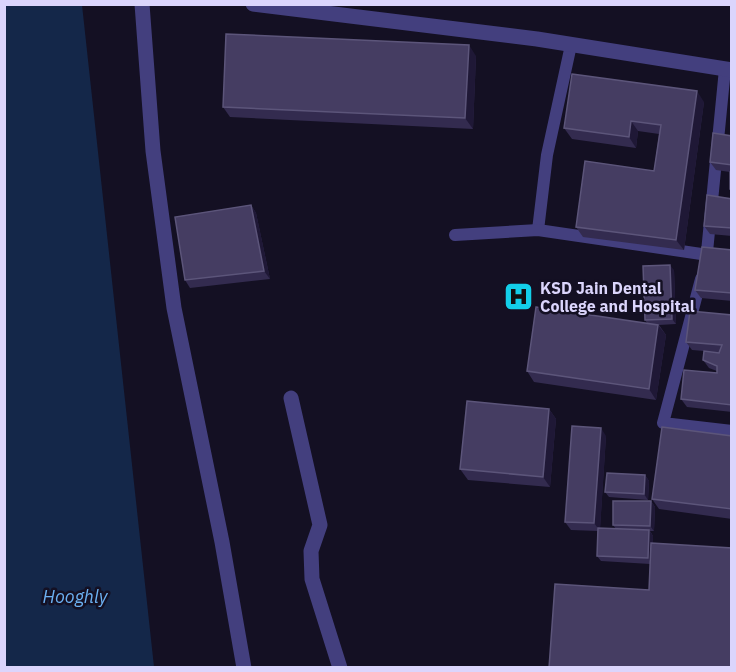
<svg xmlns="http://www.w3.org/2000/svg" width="736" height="672" font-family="'IBM Plex Sans',sans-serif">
<rect width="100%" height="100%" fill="#141023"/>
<polygon fill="#142749" points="4,5 82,5 154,667 5,667"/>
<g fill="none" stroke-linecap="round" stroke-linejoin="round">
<g stroke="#433f7e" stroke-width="12">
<polyline points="538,230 547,155 571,45"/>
<polyline points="455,235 538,230 708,255"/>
<polyline points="706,262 725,69"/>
<polyline points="701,279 663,423 732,431"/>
</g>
<g stroke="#433f7e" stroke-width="15">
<polyline points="142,4 153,151 174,308 222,542 244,668"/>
<polyline points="253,4 537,39 732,70"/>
<polyline points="291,398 320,525 311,551 312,579 340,668"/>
</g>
</g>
<g fill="#332b4f">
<polygon points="640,4 658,4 658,6"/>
<polygon points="476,56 473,129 230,117 223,107"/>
<polygon points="704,102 684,250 583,237 576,227 654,171 659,134 638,131 636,148 572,139 564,128"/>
<polygon points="732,136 732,191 730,189 730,172 716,170 710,162"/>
<polygon points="732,199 732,236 710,234 704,226"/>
<polygon points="251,205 256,213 270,279 190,288 185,280"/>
<polygon points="732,250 732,301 701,298 695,290"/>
<polygon points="674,270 676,324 659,325 666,335 656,400 534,382 527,371 647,323 645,320"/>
<polygon points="732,315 732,412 687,407 681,399 717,373 717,371 709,368 703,360 704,351 692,350 686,342"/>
<polygon points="549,409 556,419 550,487 468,480 460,469"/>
<polygon points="606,436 600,528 616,529 613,525 651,501 655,507 654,531 650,531 653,536 649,590 650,564 601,561 597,556 598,531 571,530 565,522"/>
<polygon points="732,436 732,519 659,509 652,499"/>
<polygon points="645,475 649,481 648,500 609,497 605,492"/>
</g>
<g fill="#1f1836">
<polygon points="469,45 476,56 473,129 465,118"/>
<polygon points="697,91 704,102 684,250 676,240"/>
<polygon points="631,121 638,131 636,148 629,137"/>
<polygon points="251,205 256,213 270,279 264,271"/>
<polygon points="670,265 674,270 676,324 672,319"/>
<polygon points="658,325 666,335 656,400 649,389"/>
<polygon points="549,409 556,419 550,487 543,477"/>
<polygon points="601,428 606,436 600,531 594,523"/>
<polygon points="645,475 649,481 648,500 644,494"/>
<polygon points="651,501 655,507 654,531 650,526"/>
<polygon points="649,530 653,536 652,564 648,558"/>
</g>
<g fill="#453d62" stroke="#5c557a" stroke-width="1.5">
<polygon points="226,34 469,45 465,118 223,107"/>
<polygon points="572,74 697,91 676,240 576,227 585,161 654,171 661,125 631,121 629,137 564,128"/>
<polygon points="713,133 732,136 732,165 710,162"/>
<rect x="730" y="172" width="2" height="17"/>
<polygon points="707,195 732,199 732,228 704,226"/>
<polygon points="251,205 264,271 185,280 175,217"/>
<polygon points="702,247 732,250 732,293 695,290"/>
<polygon points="670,265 672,319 645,320 643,266"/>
<polygon points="536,307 658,325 649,389 527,371"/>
<polygon points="690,311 732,315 732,405 681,399 684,370 717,373 717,366 703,360 704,351 719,353 722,345 686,342"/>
<polygon points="467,401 549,409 543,477 460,469"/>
<polygon points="572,426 601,428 594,523 565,522"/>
<polygon points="662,427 732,436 732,509 652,499"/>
<polygon points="607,473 645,475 644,494 605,492"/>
<polygon points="613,501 651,501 650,526 613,525"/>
<polygon points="598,528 649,530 648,558 597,556"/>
<polygon points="651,543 732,548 732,668 549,668 555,584 649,590"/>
</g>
<defs>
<symbol id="hospital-square" viewBox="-11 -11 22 22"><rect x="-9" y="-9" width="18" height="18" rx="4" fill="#13cfe9" stroke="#141023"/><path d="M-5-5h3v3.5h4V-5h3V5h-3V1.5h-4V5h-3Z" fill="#111"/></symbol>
</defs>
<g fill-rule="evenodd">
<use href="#hospital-square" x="502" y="280" width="33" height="33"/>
</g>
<g text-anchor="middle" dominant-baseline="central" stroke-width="5" stroke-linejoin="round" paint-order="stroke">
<g font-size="16" font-weight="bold" fill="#dbd5fc" stroke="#141023" text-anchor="start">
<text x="540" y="288">KSD Jain Dental<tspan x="540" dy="18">College and Hospital</tspan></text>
</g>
<g font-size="18" font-style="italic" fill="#6cb1f3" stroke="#141023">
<text x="75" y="596">Hooghly</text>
</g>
</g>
<rect width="736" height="672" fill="none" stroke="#dbd5fc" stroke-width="12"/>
</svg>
